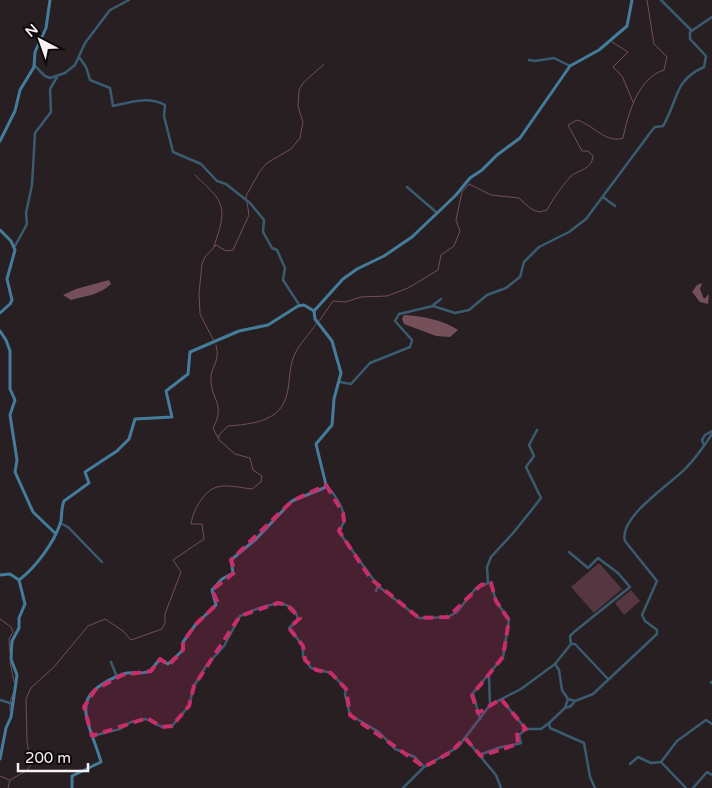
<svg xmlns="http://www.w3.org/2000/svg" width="712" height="788" font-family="'Varela Round',sans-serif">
<rect width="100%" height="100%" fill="#271f22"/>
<g fill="#563640">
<polygon points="599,563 622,589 594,613 571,587"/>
<polygon points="631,590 640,601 624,615 615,603"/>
</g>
<g fill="#754f5a">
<path d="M 109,280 L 111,284 C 100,295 85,296 71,300 L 63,295 L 76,289 Z"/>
<polygon points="702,283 700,289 704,299 709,294 708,304 700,302 692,292 697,285"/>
<path d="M 404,315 C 422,316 443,320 458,330 L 450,337 L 436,336 L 404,324 L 402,319 Z"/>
</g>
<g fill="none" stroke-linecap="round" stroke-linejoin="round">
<g stroke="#754f5a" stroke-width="1">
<polyline points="612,42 628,52 613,67 622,76 633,102"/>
<path d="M 195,175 C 225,203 228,206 214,246"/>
<path d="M 319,321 L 333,301 L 345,302 L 361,297 L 387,296 L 408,288 L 438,270 L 441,255 L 454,246 L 460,231 L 456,220 L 462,192 L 469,184 L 491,195 L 519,198 L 531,209 L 539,212 L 547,210 C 552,200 563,185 570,177 C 579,169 592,170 593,156 L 588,151 L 582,151 L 568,125 L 577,120 C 594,125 606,144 623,138 C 628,114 638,78 664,70 L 667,57 L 654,44 L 647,0"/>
<polyline points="214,341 200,314 199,293 202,264 205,257 216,245 226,251 233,250 249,215 246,196 260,171 267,163 291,149 300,138 303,122 298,106 299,90 303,83 324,64"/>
<path d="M 216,345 C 221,362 210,367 211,379 C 211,400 226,404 213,428 L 218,438"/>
<polyline points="0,619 11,627 13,632 9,639 10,653"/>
<polyline points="10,662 14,682"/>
<polyline points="10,702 13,694"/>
<polyline points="10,704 10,711"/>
<polyline points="0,776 9,780"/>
<path d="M 8,788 L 10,780 L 26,771 L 31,765 L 27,742 L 26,699 L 31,688 L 54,667 L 88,626 L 105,619 L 123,631 L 131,640 L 162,629 L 165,623 L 165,614 L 181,572 L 173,560 L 204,539 L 202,524 L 191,524 C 193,511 203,491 217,487 C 226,484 242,488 252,489 L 261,482 L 262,476 L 253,470 L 250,458 L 235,454 L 219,440 L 219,435 L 228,426 C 251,424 281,422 287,394 C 290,382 289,368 294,356 C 298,345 310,334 316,324"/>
</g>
<g stroke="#3a5c70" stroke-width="2.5">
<polyline points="661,0 692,31"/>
<path d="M 79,57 L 86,67 L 90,80 L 110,88 L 113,106 C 130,102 149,96 165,105 L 164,116 L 173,152 L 201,164 L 217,181 L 226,184 L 250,203 L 264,220 L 263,232 L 272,248 L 277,250 L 285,268 L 283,280 L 300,306"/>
<polyline points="529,60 535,61 554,58 570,66"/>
<polyline points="34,65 45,76 50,78 65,73 75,65 85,43 110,10 129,0"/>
<polyline points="407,187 436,212"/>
<polyline points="603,197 615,206"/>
<polyline points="15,246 27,224 26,213 32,185 35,133 51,112 50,89 57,77"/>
<polyline points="432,306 441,299"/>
<path d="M 340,382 L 351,384 L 370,363 L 410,347 L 412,340 L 395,321 L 399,314 L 433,306 L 455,313 L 469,310 L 487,295 L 506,288 L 520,277 L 524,262 L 539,247 L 569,232 L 586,219 L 650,133 L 655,127 L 663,126 C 679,99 673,81 704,67 L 706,56 L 690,39 L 690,32 L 712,17"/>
<polyline points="704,445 702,440 705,435 712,431"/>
<path d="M 326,485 C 333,492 346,510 344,521 C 344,524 340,528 339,532 L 378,586"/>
<polyline points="60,523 68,527 102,562"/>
<polyline points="569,552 588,568 598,558 618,573 630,587 574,632 570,636 571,644"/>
<polyline points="376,591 378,586 419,618 427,618 448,617 457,612 476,588 488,583"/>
<polyline points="111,662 117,677"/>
<polyline points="555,664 559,670 562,690 568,699"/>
<polyline points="489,676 490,705"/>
<polyline points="711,682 712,683"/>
<polyline points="501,699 526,729 541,729 549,723 550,728 584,743 590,777 595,788"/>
<polyline points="0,700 13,704"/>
<polyline points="565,708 571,706 575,701"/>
<polyline points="480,719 473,693 503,657 509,620 496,601 491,583 488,583 487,567 491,557 514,532 541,498 526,467 534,456 529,445 537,430"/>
<path d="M 549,723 L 565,708 L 568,699 L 575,701 L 593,694 L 657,634 L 657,630 L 645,621 L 642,615 L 657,581 L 625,541 C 618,517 671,484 686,468 C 696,458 704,446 712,434"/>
<path d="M 92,736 L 120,729 L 131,722 L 146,719 L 162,727 L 172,726 L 189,706 L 194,686 L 206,666 L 224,646 L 240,616 C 256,609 293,591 298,620 L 289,628 L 303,646 L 303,656 L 311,668 L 331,673 L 346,689 L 345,694 L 350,715 L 379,732 L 395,749 L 415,757 L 424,767"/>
<polyline points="465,738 496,775 501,788"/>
<polyline points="479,755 501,747 518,744 521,743 519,735 526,729"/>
<polyline points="661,762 677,741 706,720 712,724"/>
<polyline points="630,764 638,757 651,763 661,762 686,788"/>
<polyline points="403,788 424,767 458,747 490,705 521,689 555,664 571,644 575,644 608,679"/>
<polyline points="693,788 707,772 712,775"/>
</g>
<g stroke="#447d9c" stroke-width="3">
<polyline points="0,141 15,111 20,90 34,67 35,52 46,28 50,0"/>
<polyline points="0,230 11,241 15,250 7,279 12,300 10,304 0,313"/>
<polyline points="0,331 6,340 10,351 10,389 15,400 10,415 17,460 15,472 33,512 55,533"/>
<polyline points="0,575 10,574 19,580"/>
<path d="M 0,759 L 6,728 L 11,717 L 17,675 L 11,659 L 12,641 L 19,628 L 19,618 L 25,604 L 19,580 C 35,568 55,542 61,521 C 62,515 61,508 64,501 L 89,483 L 85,472 L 117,451 L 129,439 L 135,419 L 172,417 L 166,391 L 188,374 L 190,352 L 239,331 L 268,325 L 298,306 L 304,305 L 314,311 L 343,279 L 357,269 L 384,256 L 412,237 L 456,195 L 470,178 L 482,170 L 497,155 L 520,138 L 570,66 L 599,50 L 627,26 L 632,0"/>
<path d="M 72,788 L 72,776 L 101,762 C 89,719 65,696 123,674 C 132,671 141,675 150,671 L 160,659 L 168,664 L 182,651 L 183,642 L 196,624 L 216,605 L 212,590 L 222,579 L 233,573 L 231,560 L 256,539 L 292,501 L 324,488 L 326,485 L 316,444 L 332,425 L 334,399 L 341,373 L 332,341 L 315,319 L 314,311"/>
</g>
</g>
<path fill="#c72e6a" fill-opacity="0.2" stroke="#c72e6a" stroke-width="4" stroke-dasharray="10 6" stroke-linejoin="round" d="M 326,485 L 343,513 L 344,521 L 339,531 L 371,579 L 419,618 L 448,617 L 481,585 L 491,583 L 496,601 L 509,620 L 503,657 L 472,695 L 478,713 L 501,699 L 526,729 L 517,732 L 518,744 L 481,756 L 465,738 L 451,752 L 424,767 L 350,715 L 346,689 L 331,673 L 316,670 L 305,660 L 303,646 L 289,628 L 300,618 L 287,605 L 278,603 L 240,616 L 194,686 L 189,706 L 172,726 L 162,727 L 147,718 L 92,736 L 84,707 L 95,690 L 122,675 L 151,671 L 160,659 L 169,665 L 183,650 L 183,642 L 196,624 L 218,603 L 212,590 L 235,572 L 231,560 L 292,501 Z"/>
<g transform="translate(40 40) rotate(319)" stroke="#0e0a0b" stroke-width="4" paint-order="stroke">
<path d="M0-4L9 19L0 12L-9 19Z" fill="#f6f1f2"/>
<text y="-8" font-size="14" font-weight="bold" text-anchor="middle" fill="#f6f1f2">N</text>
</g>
<path d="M18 763v8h70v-8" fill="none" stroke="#f6f1f2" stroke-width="2.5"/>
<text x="25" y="763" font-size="15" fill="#f6f1f2" stroke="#0e0a0b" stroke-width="4" paint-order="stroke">200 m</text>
</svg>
